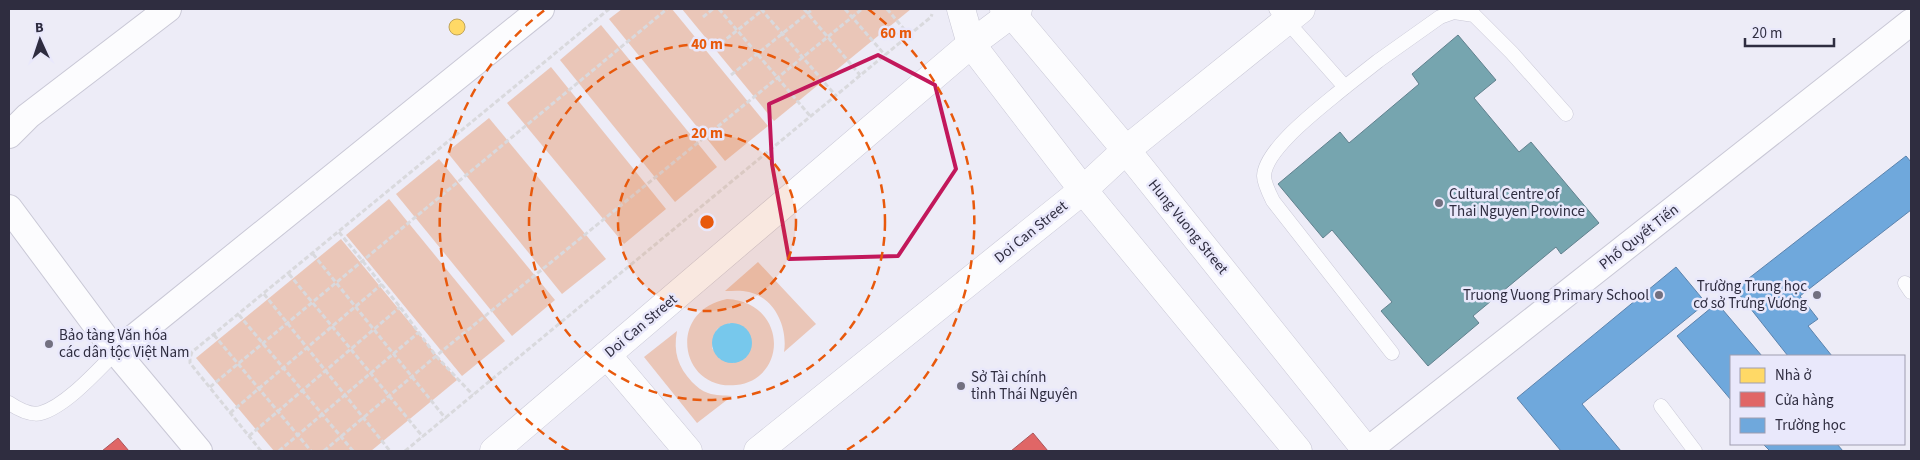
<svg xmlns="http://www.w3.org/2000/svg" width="1920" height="460" font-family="'Source Sans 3',sans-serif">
<rect width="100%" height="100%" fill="#edecf7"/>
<g fill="#eac6b8" fill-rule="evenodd">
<polygon points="622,9 672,9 768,126 725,161 609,19"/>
<polygon points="682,9 911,9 774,121"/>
<polygon points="601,25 717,167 675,202 560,60"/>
<polygon points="551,67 666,209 624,244 507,103"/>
<polygon points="489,118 606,259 562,294 447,152"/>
<polygon points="439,159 555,300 512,336 396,194"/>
<polygon points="389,199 505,341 462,376 346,235"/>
<polygon points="341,239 457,380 371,451 274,451 196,358"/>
<path d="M 758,262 L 816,324 L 784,352 C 788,328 775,298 749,292 C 741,290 733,291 725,291 Z"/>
<path d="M 727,299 C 787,302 789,379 736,385 C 680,391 666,311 727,299 ZM 730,323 L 734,363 L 720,359 L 712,348 L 717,329 Z"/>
<path d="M 677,331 C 673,352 678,367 692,382 C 697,387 702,391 708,393 C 716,396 724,395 732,396 L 697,423 L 644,357 Z"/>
</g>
<circle fill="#77c8ec" cx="732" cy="343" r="20"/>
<circle fill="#ffd966" stroke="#c1a55b" cx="457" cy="27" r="8"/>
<g fill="#e06666" stroke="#ab555b">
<polygon points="1033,433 1048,451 1011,451"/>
<polygon points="118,438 129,451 102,451"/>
</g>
<g fill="#6fa8dc" stroke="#5c83ad">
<polygon points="1906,156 1911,162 1911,210 1800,296 1818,319 1808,326 1832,356 1788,356 1735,289"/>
<polygon points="1676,267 1706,303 1582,404 1621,451 1561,451 1517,398"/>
<polygon points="1717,303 1762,356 1731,356 1731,400 1677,336"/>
<polygon points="1763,444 1837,444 1843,451 1770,451"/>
</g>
<polygon fill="#76a5af" stroke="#61818e" points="1458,35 1496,80 1474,98 1519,152 1531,142 1599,223 1561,254 1556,247 1473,316 1479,323 1428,366 1381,311 1392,302 1332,230 1323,238 1278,184 1340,132 1349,143 1419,84 1412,74"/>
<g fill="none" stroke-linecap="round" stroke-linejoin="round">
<defs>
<g id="service">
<polyline points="1276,9 1345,87 1378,61 1440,17 1454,12 1474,15 1512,53 1566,114"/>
<path d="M 1345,87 C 1324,105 1265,148 1264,176 C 1264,183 1270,195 1273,201 L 1392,353"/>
<polyline points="1905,283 1911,292"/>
<path d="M 9,403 C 18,409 30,416 41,413 C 66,406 97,371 116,352"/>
<polyline points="1661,406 1695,451"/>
</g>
<g id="minor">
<polyline points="9,135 28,116 168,9"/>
<polyline points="9,208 116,352 199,451"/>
<polyline points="116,352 541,9"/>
<polyline points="1367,451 1911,22"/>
</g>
<g id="tertiary">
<polyline points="961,9 971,44 1083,190 1298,451"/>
<polyline points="1004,9 1012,14 1126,150 1367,451"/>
<polyline points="607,355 688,451"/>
</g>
<g id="secondary">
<polyline points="494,451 971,44 1018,9"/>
<polyline points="758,451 1083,190 1126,150 1301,9"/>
</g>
</defs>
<use href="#service" stroke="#c9c8d6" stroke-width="15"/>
<use href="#minor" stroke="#c9c8d6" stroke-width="28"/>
<use href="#tertiary" stroke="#c9c8d6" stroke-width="29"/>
<use href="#secondary" stroke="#c9c8d6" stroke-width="29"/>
<g stroke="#d9d9dd" stroke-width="3" stroke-dasharray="5 2.5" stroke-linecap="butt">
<polyline points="719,9 811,117"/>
<polyline points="761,9 836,96"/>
<polyline points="804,9 860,75"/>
<polyline points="845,9 885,55"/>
<polyline points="887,9 909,35"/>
<polyline points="703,17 713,9"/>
<polyline points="715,48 764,9"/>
<polyline points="731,75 813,9"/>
<polyline points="339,232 400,307 436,356 473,395"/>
<polyline points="313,254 446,419"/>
<polyline points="289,274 423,437"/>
<polyline points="264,294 390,451"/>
<polyline points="239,315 353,451"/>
<polyline points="214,335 311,451"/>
<polyline points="210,387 667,9"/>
<polyline points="230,413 382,284"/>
<polyline points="249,436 400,307"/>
<polyline points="261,451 190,363 190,358 192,352 609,9"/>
<polyline points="279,451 419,332"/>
<polyline points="324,451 442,351 862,9"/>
<polyline points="405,451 931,17 932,14"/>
</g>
<use href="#service" stroke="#fcfcfe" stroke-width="14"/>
<use href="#minor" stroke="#fcfcfe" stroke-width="26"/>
<use href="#tertiary" stroke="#fcfcfe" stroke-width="28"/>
<use href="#secondary" stroke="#fcfcfe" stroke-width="28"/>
</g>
<path fill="none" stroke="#c2185b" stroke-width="4" stroke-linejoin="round" d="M 878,55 L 935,85 L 956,169 L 898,256 L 789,259 L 772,164 L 769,104 Z"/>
<circle cx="707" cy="222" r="89" fill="#e8590c" fill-opacity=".12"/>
<g fill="none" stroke="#e8590c" stroke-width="2.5" stroke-dasharray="9 6">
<circle cx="707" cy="222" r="89"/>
<circle cx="707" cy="222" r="178"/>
<path d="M569 451A267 267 0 0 1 546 9M868 9A267 267 0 0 1 845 451"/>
</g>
<g fill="#727080" stroke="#e9e8fb" stroke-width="2">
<circle cx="1439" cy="203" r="5"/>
<circle cx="1659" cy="295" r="5"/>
<circle cx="1817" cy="295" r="5"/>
<circle cx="49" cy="344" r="5"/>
<circle cx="961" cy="386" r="5"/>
</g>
<g text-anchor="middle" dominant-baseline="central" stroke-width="5" stroke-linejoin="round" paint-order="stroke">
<g font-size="15" fill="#2f2d40" stroke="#e9e8fb" text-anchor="start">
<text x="1449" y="194">Cultural Centre of<tspan x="1449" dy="17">Thai Nguyen Province</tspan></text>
<text x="1807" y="286" text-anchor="end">Trường Trung học<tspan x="1807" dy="17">cơ sở Trưng Vương</tspan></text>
<text x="1649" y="295" text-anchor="end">Truong Vuong Primary School</text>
<text x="59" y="335">Bảo tàng Văn hóa<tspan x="59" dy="17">các dân tộc Việt Nam</tspan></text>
<text x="971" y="377">Sở Tài chính<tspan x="971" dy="17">tỉnh Thái Nguyên</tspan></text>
</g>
<g font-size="15" fill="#2f2d40" stroke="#e9e8fb">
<text transform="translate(1188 227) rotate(51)">Hung Vuong Street</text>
<text transform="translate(1031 232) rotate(-39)">Doi Can Street</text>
<text transform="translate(1639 237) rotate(-38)">Phố Quyết Tiến</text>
<text transform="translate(641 326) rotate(-40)">Doi Can Street</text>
</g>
</g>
<circle cx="707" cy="222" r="8" fill="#e8590c" stroke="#e9e8fb" stroke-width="2.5"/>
<g font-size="15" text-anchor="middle" font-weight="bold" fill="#e8590c" stroke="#e9e8fb" stroke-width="5" stroke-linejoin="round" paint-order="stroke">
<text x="896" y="38">60 m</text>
<text x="707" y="49">40 m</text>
<text x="707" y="138">20 m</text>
</g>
<rect width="1920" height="460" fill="none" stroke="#2f2d40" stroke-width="20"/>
<rect x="1730" y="355" width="175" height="90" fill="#e9e8fb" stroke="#9f9db0"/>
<rect x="1740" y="368" width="25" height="15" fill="#ffd966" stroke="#9f9db0"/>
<text x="1775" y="380" font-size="15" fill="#2f2d40">Nhà ở</text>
<rect x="1740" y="392" width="25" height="15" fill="#e06666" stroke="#9f9db0"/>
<text x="1775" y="405" font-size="15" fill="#2f2d40">Cửa hàng</text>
<rect x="1740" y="418" width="25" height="15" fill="#6fa8dc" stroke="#9f9db0"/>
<text x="1775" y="430" font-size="15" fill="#2f2d40">Trường học</text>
<g transform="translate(40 40) rotate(357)" stroke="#e9e8fb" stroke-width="4" paint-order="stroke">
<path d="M0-4L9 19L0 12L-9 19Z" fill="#2f2d40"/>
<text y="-8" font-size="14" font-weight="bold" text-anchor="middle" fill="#2f2d40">B</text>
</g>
<path d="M1745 38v8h89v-8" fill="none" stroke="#2f2d40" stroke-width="2.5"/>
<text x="1752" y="38" font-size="15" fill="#2f2d40" stroke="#e9e8fb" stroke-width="4" paint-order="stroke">20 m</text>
</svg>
